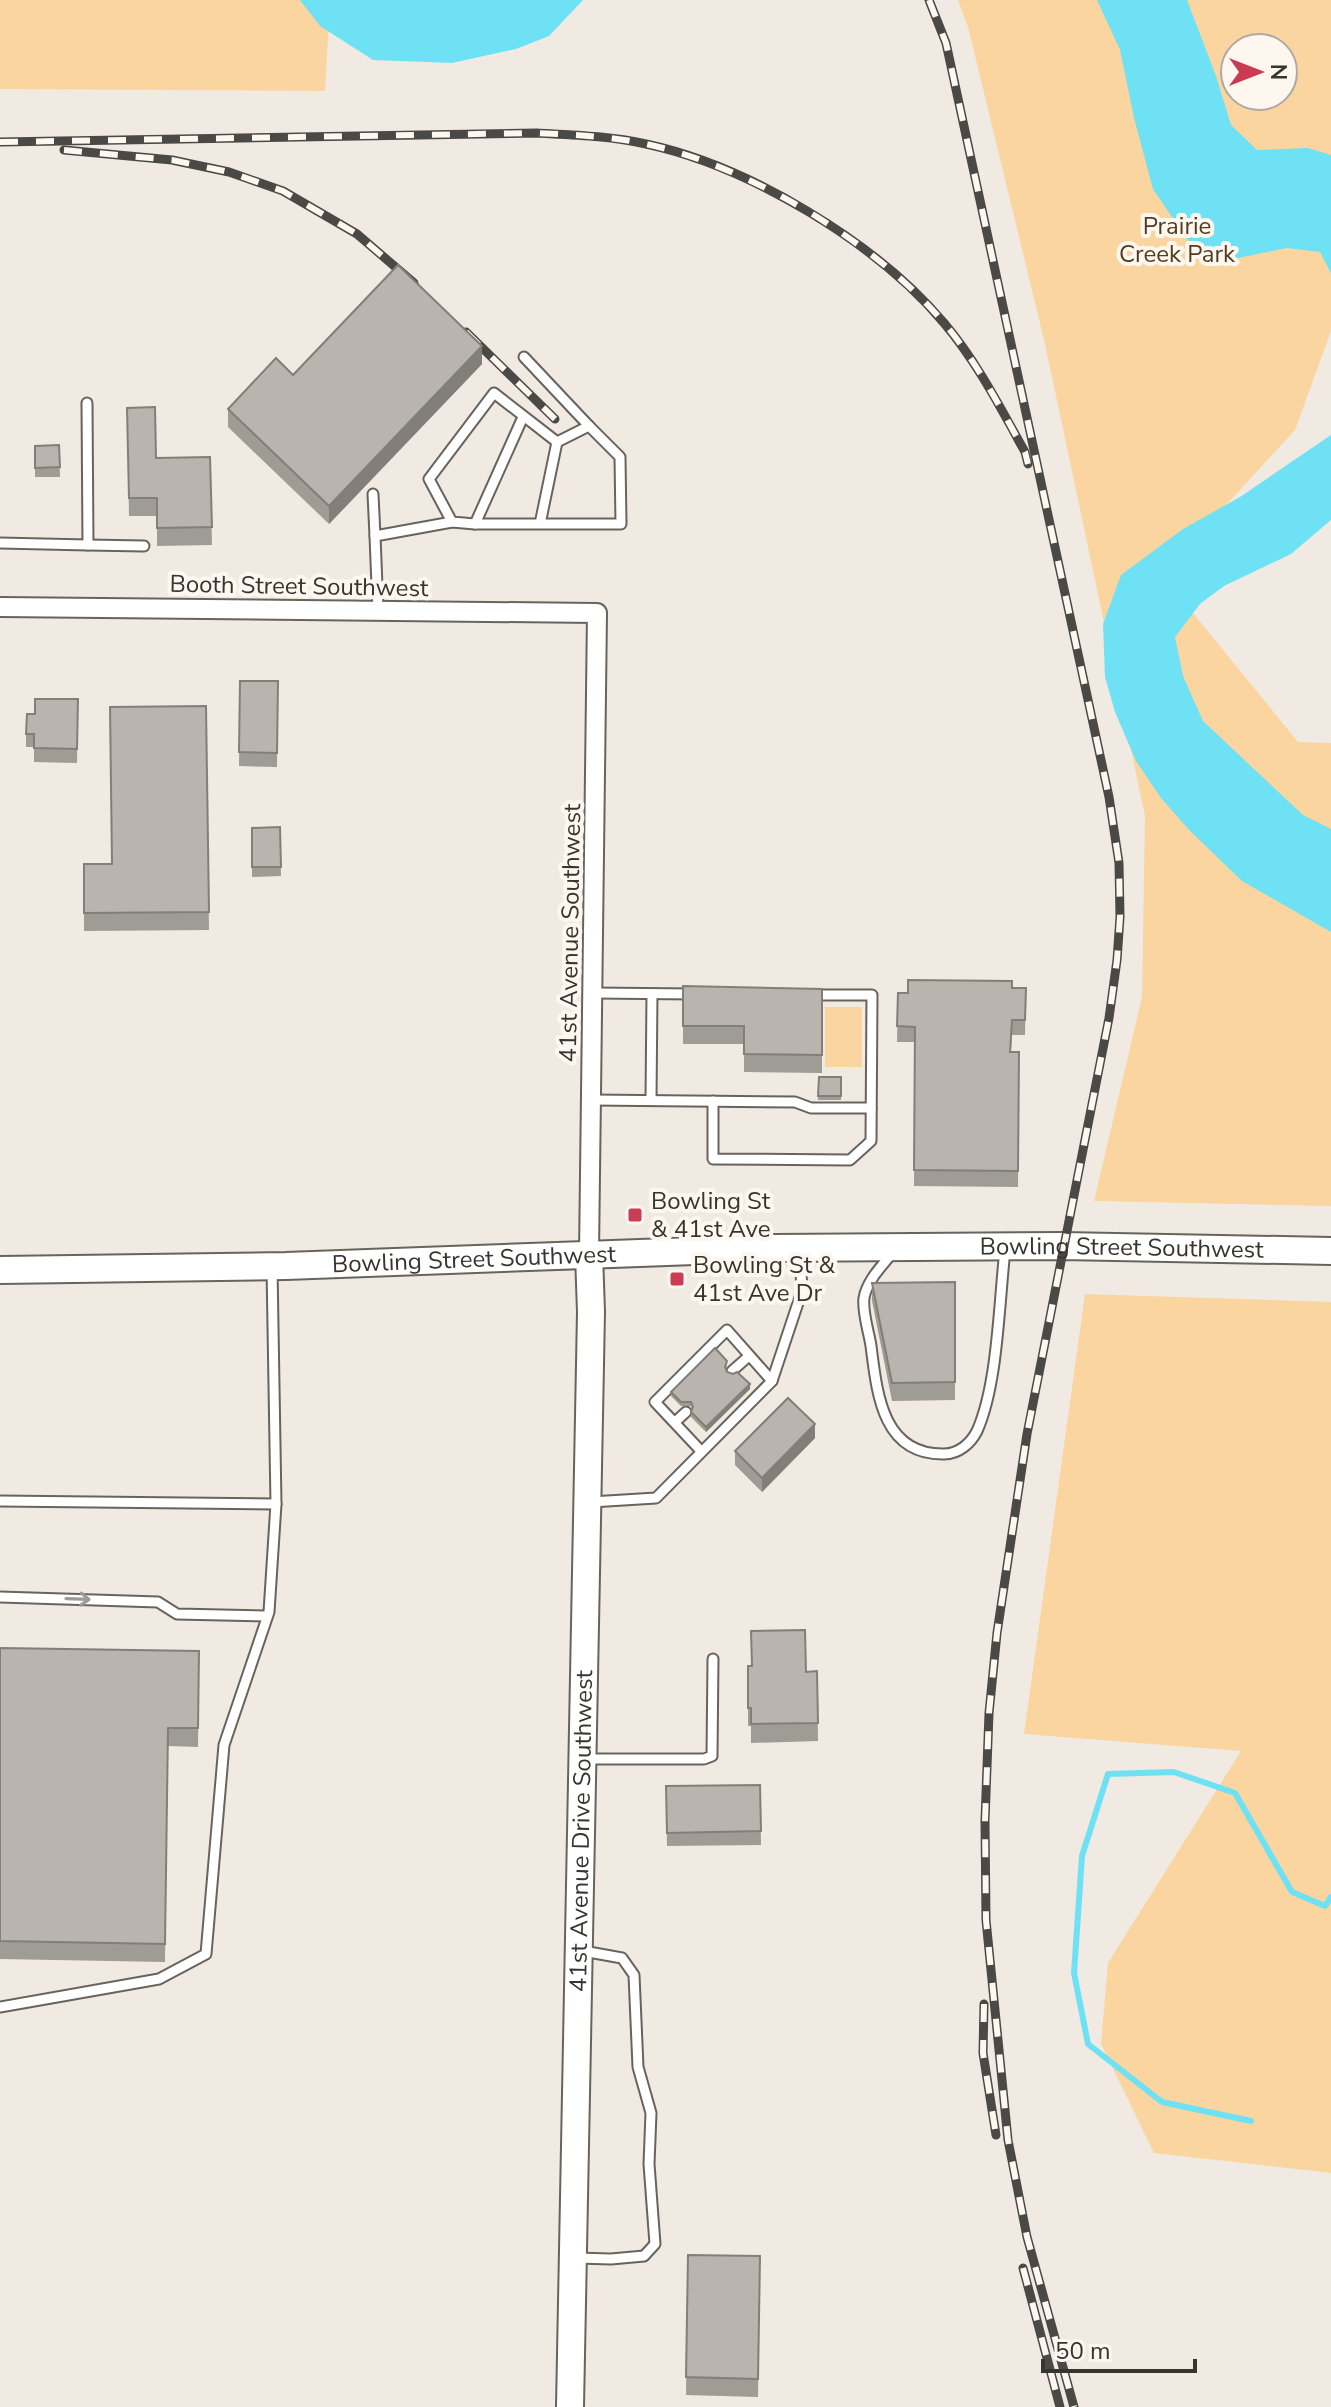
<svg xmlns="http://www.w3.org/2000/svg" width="1331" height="2407" font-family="'Nunito Sans',sans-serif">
<rect width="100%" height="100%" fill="#f0eae3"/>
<g fill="#fbd59f" fill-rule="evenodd">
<polygon points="0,0 330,0 325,91 0,89"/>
<path d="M 958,0 L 1331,0 L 1331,331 L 1295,430 L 1162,575 L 1298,742 L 1331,743 L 1331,1206 L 1094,1201 L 1142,997 L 1145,816 L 1045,344 L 968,27 ZM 1235,48 L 1283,48 L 1283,96 L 1235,96 Z"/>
<polygon points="862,1007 862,1067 825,1067 825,1007"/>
<polygon points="1085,1294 1331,1302 1331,2173 1154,2153 1101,2044 1108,1963 1241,1751 1024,1734"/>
</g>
<g fill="#6fe1f4">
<polygon points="300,0 583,0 549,36 516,49 452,63 373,60 320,26"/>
<polygon points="1097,0 1187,0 1216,76 1231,125 1257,150 1308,148 1331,155 1331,273 1320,252 1287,248 1238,258 1202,253 1187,239 1153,189 1134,118 1120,50"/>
<polygon points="1331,435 1331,520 1291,554 1224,586 1200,604 1175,637 1183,676 1203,721 1303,815 1331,829 1331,932 1242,881 1190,831 1161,798 1136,761 1115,712 1105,677 1103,624 1121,575 1183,529 1240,497"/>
</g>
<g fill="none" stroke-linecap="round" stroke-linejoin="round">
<polyline stroke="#6fe1f4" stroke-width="6" points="1251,2121 1162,2102 1088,2044 1074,1973 1082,1856 1108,1774 1174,1772 1235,1793 1292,1892 1325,1906 1331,1897"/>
<defs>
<g id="lane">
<polyline points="524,357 589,426"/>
<polyline points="373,494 375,536"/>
<polyline points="475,524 523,417"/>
<polyline points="540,524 557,442 589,426 620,457 621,524 475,524 452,522 429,479 494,393 557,442"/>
<polyline points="0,543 88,545 87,403"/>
<polyline points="88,545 144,546"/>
<polyline points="378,611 375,536 452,522"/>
<polyline points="594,993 694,994"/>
<polyline points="592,1100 795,1102 811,1108 871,1108"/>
<polyline points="651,1100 652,994"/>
<polyline points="713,1101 713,1159 850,1160 871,1141 872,995 813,995"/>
<path d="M 893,1252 C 883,1265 867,1280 864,1298 C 862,1312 869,1332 871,1346 C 877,1393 882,1455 944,1454 C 959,1454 971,1443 977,1431 C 998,1384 999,1302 1005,1250"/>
<polyline points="732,1371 749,1356"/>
<polyline points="675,1422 686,1412"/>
<polyline points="701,1451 655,1402 727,1330 772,1381"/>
<polyline points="0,1501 276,1504 272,1267"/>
<polyline points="591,1502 656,1498 772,1381 802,1291 800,1252"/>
<polyline points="0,1597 158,1602 177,1614 267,1616"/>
<polyline points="585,1759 704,1759 712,1756 713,1659"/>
<polyline points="0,2007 159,1979 206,1954 224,1745 269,1612 276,1504"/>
<polyline points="576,2258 611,2259 644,2256 655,2244 649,2164 651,2113 638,2067 634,1975 622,1958 583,1951"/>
</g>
<polyline id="street" points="0,607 597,613 589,1254"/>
<g id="secondary">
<path id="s1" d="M 0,1270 L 286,1266 L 775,1248 L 1063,1246 L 1331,1251"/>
<path id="s2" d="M 570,2407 L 591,1312 L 589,1254"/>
</g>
</defs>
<use href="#lane" stroke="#68645d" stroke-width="13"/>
<use href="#street" stroke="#68645d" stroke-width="22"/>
<use href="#secondary" stroke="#68645d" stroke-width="30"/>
<use href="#lane" stroke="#fff" stroke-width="9"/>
<use href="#street" stroke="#fff" stroke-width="18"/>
<use href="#secondary" stroke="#fff" stroke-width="26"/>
<defs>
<g id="rail">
<polyline points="929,0 946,43 1109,797 1119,863 1120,917 1117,960 1109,1018 1027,1434 997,1633 989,1713 985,1821 986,1920 1008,2140 1027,2237 1074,2407"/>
<path d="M 0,142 L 537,133 C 574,135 610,136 646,144 C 749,166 877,243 944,323 C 977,362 1000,407 1025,452 L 1028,464"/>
<polyline points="64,150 172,160 229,172 283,191 357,234 414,283"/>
<polyline points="466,332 555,419"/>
<polyline points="984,2004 983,2053 996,2135"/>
<polyline points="1023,2268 1060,2407"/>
</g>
</defs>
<use href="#rail" stroke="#4b4945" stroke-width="9"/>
<use href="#rail" stroke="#fdf7f0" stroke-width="6" stroke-dasharray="18" stroke-linecap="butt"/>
</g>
<g fill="#9f9b95">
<polygon points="482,364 329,524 228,427 228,409 293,375"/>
<polygon points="127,408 156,458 210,457 212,545 157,546 157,516 129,516"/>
<polygon points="59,445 60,477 35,477 35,446"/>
<polygon points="240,681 278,681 277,767 239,766"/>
<polygon points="78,699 77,763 34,762 34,747 26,747 26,734 35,714"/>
<polygon points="206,706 209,930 84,931 84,864 112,864"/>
<polygon points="280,827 281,876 252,877 252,828"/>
<polygon points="683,986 822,989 822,1073 744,1072 744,1044 683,1044"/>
<polygon points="1012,988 1026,988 1025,1035 1012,1035 1011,1052 1019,1052 1018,1187 914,1186 915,1042 897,1042 898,993"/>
<polygon points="819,1077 841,1077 841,1100 818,1100"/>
<polygon points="955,1282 955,1400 892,1401 872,1301 872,1283"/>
<polygon points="727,1365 726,1369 727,1372 750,1389 706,1432 691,1417 692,1409 691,1406 681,1406 671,1396 671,1392"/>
<polygon points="815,1438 762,1492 735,1465 735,1451"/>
<polygon points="0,1648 199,1651 198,1747 168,1746 165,1962 0,1959"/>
<polygon points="748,1666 806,1672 817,1671 818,1741 751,1743 751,1726 748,1726"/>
<polygon points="760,1785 761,1845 667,1846 666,1786"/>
<polygon points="688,2255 760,2256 758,2397 686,2395"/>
</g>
<g fill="#827e79">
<polygon points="482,346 482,364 329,524 329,506"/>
<polygon points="750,1384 750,1389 706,1432 706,1427"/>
<polygon points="815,1424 815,1438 762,1492 762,1478"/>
</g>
<g fill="#b9b4ad" stroke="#827e79" stroke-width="2">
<polygon points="398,265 482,346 329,506 228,409 276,358 293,375"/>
<polygon points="155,407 156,458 210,457 212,527 157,528 157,498 129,498 127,408"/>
<polygon points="59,445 60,467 35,468 35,446"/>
<polygon points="240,681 278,681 277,753 239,752"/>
<polygon points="35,699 78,699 77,749 34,748 34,734 26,734 27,714 35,714"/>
<polygon points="206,706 209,912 84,913 84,864 112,864 110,707"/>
<polygon points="280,827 281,867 252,867 252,828"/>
<polygon points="908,980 1012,981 1012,988 1026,988 1025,1020 1012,1020 1010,1052 1019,1052 1018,1171 914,1170 915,1027 897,1026 898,993 908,993"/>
<polygon points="683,986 822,989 822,1055 744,1054 744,1026 683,1026"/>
<polygon points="819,1077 841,1077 841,1096 818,1096"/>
<polygon points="955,1282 955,1382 892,1383 872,1283"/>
<polygon points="715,1348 727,1361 725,1367 727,1372 733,1374 737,1372 750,1384 706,1427 691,1412 693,1407 691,1402 681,1402 671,1392"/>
<polygon points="788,1398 815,1424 762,1478 735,1451"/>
<polygon points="805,1630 806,1672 817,1671 818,1723 751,1724 751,1708 748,1708 748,1666 752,1666 751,1631"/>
<polygon points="0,1648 199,1651 198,1728 168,1728 165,1944 0,1941"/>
<polygon points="760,1785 761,1831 667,1833 666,1786"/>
<polygon points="688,2255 760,2256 758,2379 686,2377"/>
</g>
<defs><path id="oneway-shaft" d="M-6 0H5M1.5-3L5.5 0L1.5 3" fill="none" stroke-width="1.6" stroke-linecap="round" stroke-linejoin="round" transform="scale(2)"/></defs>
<use stroke="#9b9a98" href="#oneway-shaft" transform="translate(78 1599) rotate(2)"/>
<g fill="#cb3b51" stroke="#fdf7f0" stroke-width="3">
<rect x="627" y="1207" width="16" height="16" rx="4"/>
<rect x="669" y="1271" width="16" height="16" rx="4"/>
</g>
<g text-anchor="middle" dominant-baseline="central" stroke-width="8" stroke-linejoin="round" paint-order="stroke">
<g font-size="24" fill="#513d1d" stroke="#fdf7f0">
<text x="1177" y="226">Prairie<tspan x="1177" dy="28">Creek Park</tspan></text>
</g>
<g font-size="24" fill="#373532" stroke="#fdf7f0">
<text transform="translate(299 586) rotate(1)">Booth Street Southwest</text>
<text transform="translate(570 933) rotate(-89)">41st Avenue Southwest</text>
<text stroke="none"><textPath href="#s1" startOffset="1122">Bowling Street Southwest</textPath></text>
<text stroke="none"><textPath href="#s1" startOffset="474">Bowling Street Southwest</textPath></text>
<text stroke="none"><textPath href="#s2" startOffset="576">41st Avenue Drive Southwest</textPath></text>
</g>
<g font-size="24" fill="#373532" stroke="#fdf7f0" text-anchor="start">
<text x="651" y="1201">Bowling St<tspan x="651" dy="28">&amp; 41st Ave</tspan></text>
<text x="693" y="1265">Bowling St &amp;<tspan x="693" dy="28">41st Ave Dr</tspan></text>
</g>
</g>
<g transform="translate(1259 72) rotate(90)"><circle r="38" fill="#fdf7f0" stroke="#aea9a4" stroke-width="2"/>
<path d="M0-6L14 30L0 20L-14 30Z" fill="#cb3b51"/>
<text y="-12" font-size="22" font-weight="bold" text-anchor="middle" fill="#373532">N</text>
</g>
<path d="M1043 2359v12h152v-12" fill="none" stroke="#373532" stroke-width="4"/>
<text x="1055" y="2359" font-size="24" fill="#373532" stroke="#fdf7f0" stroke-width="6" paint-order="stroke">50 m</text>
</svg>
